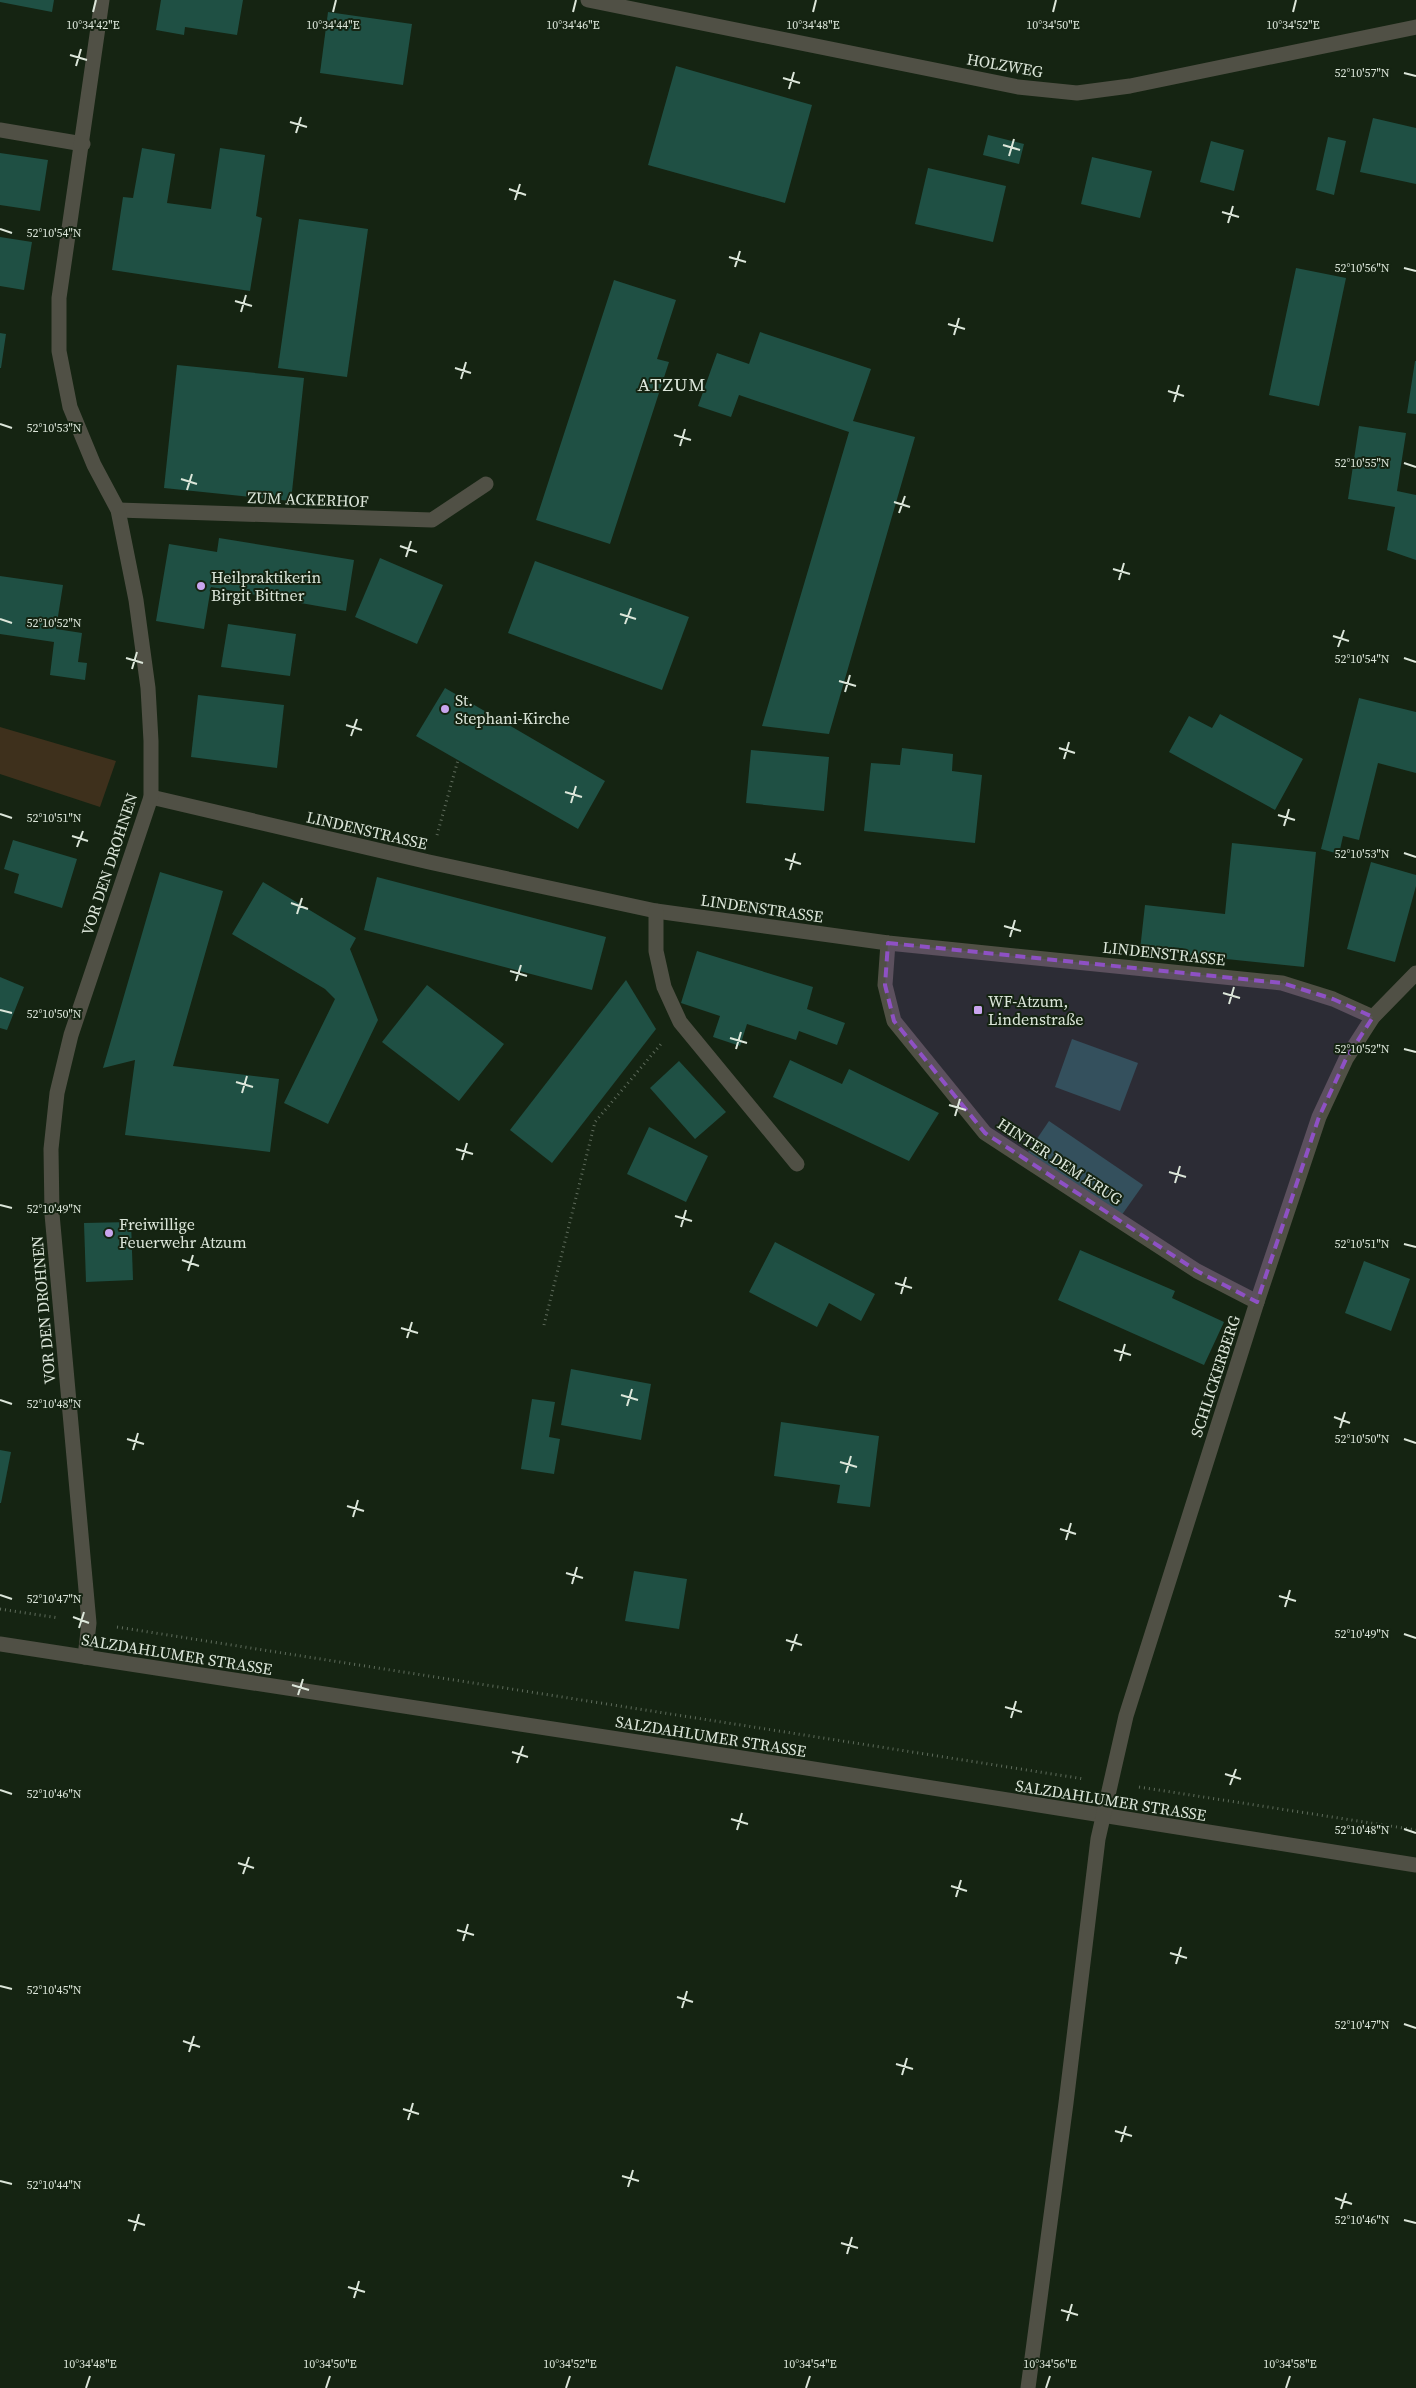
<svg xmlns="http://www.w3.org/2000/svg" width="1416" height="2388" font-family="'Source Serif 4',serif">
<rect width="100%" height="100%" fill="#152412"/>
<polygon fill="#3e301c" points="0,727 116,761 100,807 0,774"/>
<g fill="#1f5044">
<polygon points="0,0 54,0 52,12 0,2"/>
<polygon points="161,0 243,0 237,35 185,27 184,35 156,30"/>
<polygon points="328,12 412,24 403,85 320,73"/>
<polygon points="676,66 812,105 785,203 648,165"/>
<polygon points="1373,118 1416,128 1416,184 1360,172"/>
<polygon points="988,135 1024,144 1019,164 983,155"/>
<polygon points="1328,137 1346,141 1334,195 1316,190"/>
<polygon points="1211,141 1244,150 1234,191 1200,182"/>
<polygon points="142,148 175,154 167,203 211,209 220,148 265,155 256,216 262,218 250,291 112,270 123,197 133,198"/>
<polygon points="0,153 48,160 40,211 0,205"/>
<polygon points="1092,157 1152,171 1140,218 1081,204"/>
<polygon points="928,168 1006,186 993,242 915,224"/>
<polygon points="299,219 368,229 347,377 278,368"/>
<polygon points="0,237 32,242 24,290 0,286"/>
<polygon points="1296,268 1346,278 1319,406 1269,395"/>
<polygon points="614,280 676,300 657,359 669,362 610,544 536,520"/>
<polygon points="760,332 871,369 853,421 915,437 829,734 762,726 849,432 739,395 731,417 698,406 717,353 749,364"/>
<polygon points="0,333 6,334 1,368 0,368"/>
<polygon points="1415,361 1416,361 1416,414 1407,413"/>
<polygon points="177,365 304,378 291,501 164,488"/>
<polygon points="1359,426 1406,433 1397,491 1416,495 1416,560 1387,550 1395,507 1348,499"/>
<polygon points="219,538 354,560 346,611 211,587 204,629 156,621 169,544 217,552"/>
<polygon points="380,558 443,585 417,644 355,617"/>
<polygon points="535,561 689,617 662,690 508,633"/>
<polygon points="0,576 63,585 56,629 82,633 78,662 87,663 85,680 50,675 54,642 0,634"/>
<polygon points="228,624 296,634 290,676 221,667"/>
<polygon points="445,688 605,781 578,829 416,736"/>
<polygon points="198,695 284,705 277,768 191,757"/>
<polygon points="1359,698 1416,712 1416,773 1378,763 1359,840 1343,836 1339,854 1321,849"/>
<polygon points="1220,714 1303,759 1275,810 1169,752 1189,716 1212,728"/>
<polygon points="902,748 953,754 952,771 982,775 975,843 864,831 871,763 900,765"/>
<polygon points="751,750 829,757 824,811 746,803"/>
<polygon points="13,840 77,859 62,908 14,893 19,874 4,869"/>
<polygon points="1232,843 1316,852 1304,967 1140,950 1145,905 1225,914"/>
<polygon points="1371,862 1416,875 1416,886 1395,962 1347,949"/>
<polygon points="160,872 223,891 173,1066 279,1079 270,1152 125,1135 135,1060 103,1068"/>
<polygon points="377,877 606,937 592,990 364,930"/>
<polygon points="263,882 356,938 350,949 378,1020 328,1124 284,1103 335,999 325,989 232,934"/>
<polygon points="697,951 813,987 807,1009 845,1023 837,1045 799,1031 796,1040 747,1024 740,1046 713,1037 720,1016 681,1003"/>
<polygon points="0,977 24,987 7,1030 0,1028"/>
<polygon points="626,980 656,1029 552,1163 510,1130"/>
<polygon points="427,985 504,1044 459,1101 382,1042"/>
<polygon points="1072,1039 1138,1063 1120,1111 1055,1087"/>
<polygon points="790,1060 842,1084 849,1069 939,1113 909,1161 773,1097"/>
<polygon points="679,1061 726,1112 695,1139 650,1088"/>
<polygon points="1049,1121 1143,1185 1121,1216 1028,1152"/>
<polygon points="649,1127 708,1156 686,1202 627,1174"/>
<polygon points="131,1222 133,1280 86,1282 84,1223"/>
<polygon points="775,1242 875,1294 861,1321 829,1303 817,1327 749,1292"/>
<polygon points="1080,1250 1175,1291 1172,1298 1224,1322 1204,1365 1058,1300"/>
<polygon points="1364,1261 1410,1279 1391,1331 1345,1313"/>
<polygon points="571,1369 651,1384 641,1440 561,1425"/>
<polygon points="532,1399 555,1402 549,1437 560,1439 554,1474 521,1469"/>
<polygon points="781,1422 879,1436 870,1507 837,1503 840,1485 774,1476"/>
<polygon points="0,1450 11,1452 1,1503 0,1503"/>
<polygon points="634,1571 687,1579 679,1629 625,1621"/>
</g>
<g fill="none" stroke-linecap="round" stroke-linejoin="round">
<g stroke="#5e6b5b" stroke-width="3" stroke-dasharray="1 4" stroke-linecap="butt">
<polyline points="437,835 458,760"/>
<polyline points="544,1325 595,1122 661,1044"/>
<polyline points="0,1609 59,1618"/>
<polyline points="117,1627 1084,1779"/>
<polyline points="1139,1787 1416,1830"/>
</g>
<polyline stroke="#505045" stroke-width="15" points="118,510 432,520 486,484"/>
<g stroke="#505045" stroke-width="15">
<polyline points="588,0 1018,87 1077,93 1130,86 1416,27"/>
<polyline points="0,130 83,144"/>
<polyline points="151,797 429,862 656,911 888,943 1282,983 1333,999 1373,1017"/>
<polyline points="656,911 656,951 664,987 680,1022 797,1164"/>
<polyline points="888,943 885,985 894,1021 985,1133 1197,1271 1257,1302"/>
<polyline points="85,1657 89,1623 52,1214 51,1149 57,1093 71,1035 151,797 151,741 148,688 136,600 118,510 94,465 70,407 59,351 59,298 102,0"/>
</g>
<g stroke="#505045" stroke-width="15">
<polyline points="0,1644 807,1768 1416,1865"/>
<polyline points="1028,2388 1066,2103 1098,1839 1126,1716 1257,1302 1319,1117 1346,1059 1373,1017 1416,973"/>
</g>
</g>
<path fill="#8e51c4" fill-opacity="0.2" stroke="#8e51c4" stroke-width="4" stroke-dasharray="10 6" stroke-linejoin="round" d="M 888,943 L 1282,983 L 1333,999 L 1373,1017 L 1346,1059 L 1319,1117 L 1257,1302 L 1197,1271 L 985,1133 L 894,1021 L 885,985 Z"/>
<path fill="none" stroke="#dce6da" stroke-width="2" d="M 93,12 L 96,0M 333,12 L 336,0M 573,12 L 576,0M 813,12 L 816,0M 1053,12 L 1056,0M 1293,12 L 1296,0M 70,55 L 87,60M 76,66 L 81,49M 1404,73 L 1416,76M 783,78 L 800,83M 789,89 L 794,72M 290,122 L 307,127M 296,133 L 301,117M 1003,145 L 1020,150M 1009,156 L 1014,139M 509,189 L 526,195M 515,200 L 520,184M 1222,212 L 1239,217M 1228,223 L 1233,206M 0,229 L 12,233M 729,257 L 746,262M 735,267 L 740,251M 1404,268 L 1416,271M 235,301 L 252,306M 241,312 L 246,295M 948,324 L 965,329M 954,335 L 959,318M 455,368 L 471,373M 461,379 L 466,362M 1168,391 L 1184,396M 1174,402 L 1179,385M 0,424 L 12,428M 674,435 L 691,440M 680,446 L 685,429M 1404,463 L 1416,467M 181,479 L 197,484M 187,490 L 192,474M 894,502 L 910,507M 899,513 L 905,496M 400,546 L 417,552M 406,557 L 411,541M 1113,569 L 1130,574M 1119,580 L 1124,563M 620,614 L 636,619M 0,619 L 12,623M 625,624 L 631,608M 1333,636 L 1349,641M 1338,647 L 1344,630M 126,658 L 143,663M 1404,658 L 1416,662M 132,669 L 137,652M 839,681 L 856,686M 845,692 L 850,675M 346,725 L 362,730M 351,736 L 357,719M 1059,748 L 1075,753M 1064,759 L 1069,742M 565,792 L 582,797M 571,803 L 576,786M 0,814 L 12,818M 1278,815 L 1295,820M 1284,826 L 1289,809M 72,836 L 88,841M 77,847 L 83,831M 1404,853 L 1416,857M 785,859 L 801,864M 790,870 L 795,853M 291,903 L 308,909M 297,914 L 302,898M 1004,926 L 1021,931M 1010,937 L 1015,920M 510,971 L 527,976M 516,981 L 521,965M 1223,993 L 1240,998M 1229,1004 L 1234,987M 0,1010 L 12,1013M 730,1038 L 747,1043M 736,1049 L 741,1032M 1404,1049 L 1416,1052M 236,1082 L 253,1087M 242,1093 L 247,1076M 949,1105 L 966,1110M 955,1116 L 960,1099M 456,1149 L 473,1154M 462,1160 L 467,1143M 1169,1172 L 1186,1177M 1175,1183 L 1180,1166M 0,1205 L 12,1208M 675,1216 L 692,1221M 681,1227 L 686,1210M 1404,1244 L 1416,1247M 182,1260 L 199,1266M 188,1271 L 193,1255M 895,1283 L 912,1288M 901,1294 L 906,1277M 401,1328 L 418,1333M 407,1338 L 412,1322M 1114,1350 L 1131,1355M 1120,1361 L 1125,1344M 621,1395 L 638,1400M 0,1400 L 12,1404M 627,1406 L 632,1389M 1334,1417 L 1350,1423M 1340,1428 L 1345,1412M 127,1439 L 144,1444M 1404,1439 L 1416,1443M 133,1450 L 138,1433M 840,1462 L 857,1467M 846,1473 L 851,1456M 347,1506 L 364,1511M 353,1517 L 358,1500M 1060,1529 L 1076,1534M 1066,1540 L 1071,1523M 566,1573 L 583,1578M 572,1584 L 577,1567M 0,1595 L 12,1599M 1279,1596 L 1296,1601M 1285,1607 L 1290,1590M 73,1617 L 89,1623M 79,1628 L 84,1612M 1404,1634 L 1416,1638M 786,1640 L 802,1645M 791,1651 L 797,1634M 292,1685 L 309,1690M 298,1695 L 303,1679M 1005,1707 L 1022,1712M 1011,1718 L 1016,1701M 512,1752 L 528,1757M 517,1763 L 523,1746M 1225,1774 L 1241,1779M 1230,1785 L 1236,1769M 0,1790 L 12,1794M 731,1819 L 748,1824M 1404,1829 L 1416,1833M 737,1830 L 742,1813M 238,1863 L 254,1868M 243,1874 L 249,1857M 951,1886 L 967,1891M 956,1897 L 961,1880M 457,1930 L 474,1935M 463,1941 L 468,1924M 1170,1953 L 1187,1958M 1176,1964 L 1181,1947M 0,1986 L 12,1989M 677,1997 L 693,2002M 682,2008 L 687,1991M 1404,2024 L 1416,2028M 183,2041 L 200,2047M 189,2052 L 194,2036M 896,2064 L 913,2069M 902,2075 L 907,2058M 403,2109 L 419,2114M 408,2120 L 413,2103M 1115,2131 L 1132,2136M 1121,2142 L 1126,2126M 622,2176 L 639,2181M 0,2181 L 12,2184M 628,2187 L 633,2170M 1335,2198 L 1352,2204M 1341,2209 L 1346,2193M 128,2220 L 145,2225M 1404,2220 L 1416,2223M 134,2231 L 139,2214M 841,2243 L 858,2248M 847,2254 L 852,2237M 348,2287 L 365,2292M 354,2298 L 359,2281M 1061,2310 L 1078,2315M 1067,2321 L 1072,2304M 86,2388 L 90,2376M 326,2388 L 330,2376M 566,2388 L 570,2376M 806,2388 L 810,2376M 1046,2388 L 1050,2376M 1286,2388 L 1290,2376"/>
<g fill="#c9a5ee" stroke="#152412" stroke-width="2">
<circle cx="201" cy="586" r="5"/>
<circle cx="445" cy="709" r="5"/>
<rect x="973" y="1005" width="10" height="10" rx="2.5"/>
<circle cx="109" cy="1233" r="5"/>
</g>
<g text-anchor="middle" dominant-baseline="central" stroke-width="4" stroke-linejoin="round" paint-order="stroke">
<g font-size="16" fill="#dce6da" stroke="#152412">
<text transform="translate(1005 65) rotate(10)">HOLZWEG</text>
<text transform="translate(308 499) rotate(2)">ZUM ACKERHOF</text>
<text transform="translate(367 830) rotate(13)">LINDENSTRASSE</text>
<text transform="translate(109 864) rotate(-72)">VOR DEN DROHNEN</text>
<text transform="translate(762 908) rotate(8)">LINDENSTRASSE</text>
<text transform="translate(1164 953) rotate(6)">LINDENSTRASSE</text>
<text transform="translate(1060 1161) rotate(33)">HINTER DEM KRUG</text>
<text transform="translate(43 1310) rotate(-95)">VOR DEN DROHNEN</text>
<text transform="translate(1215 1376) rotate(-72)">SCHLICKERBERG</text>
<text transform="translate(177 1654) rotate(9)">SALZDAHLUMER STRASSE</text>
<text transform="translate(711 1736) rotate(9)">SALZDAHLUMER STRASSE</text>
<text transform="translate(1111 1800) rotate(9)">SALZDAHLUMER STRASSE</text>
</g>
<g font-size="16" fill="#dce6da" stroke="#152412" text-anchor="start">
<text x="211" y="577">Heilpraktikerin<tspan x="211" dy="18">Birgit Bittner</tspan></text>
<text x="455" y="700">St.<tspan x="455" dy="18">Stephani-Kirche</tspan></text>
<text x="988" y="1001">WF-Atzum,<tspan x="988" dy="18">Lindenstraße</tspan></text>
<text x="119" y="1224">Freiwillige<tspan x="119" dy="18">Feuerwehr Atzum</tspan></text>
</g>
<g font-size="19" letter-spacing="1" fill="#dce6da" stroke="#152412">
<text x="672" y="384">ATZUM</text>
</g>
</g>
<g font-size="12" text-anchor="middle" fill="#dce6da" stroke="#152412" stroke-width="4" stroke-linejoin="round" paint-order="stroke">
<text x="93" y="29">10°34'42"E</text>
<text x="333" y="29">10°34'44"E</text>
<text x="573" y="29">10°34'46"E</text>
<text x="813" y="29">10°34'48"E</text>
<text x="1053" y="29">10°34'50"E</text>
<text x="1293" y="29">10°34'52"E</text>
<text x="1362" y="77">52°10'57"N</text>
<text x="54" y="237">52°10'54"N</text>
<text x="1362" y="272">52°10'56"N</text>
<text x="54" y="432">52°10'53"N</text>
<text x="1362" y="467">52°10'55"N</text>
<text x="54" y="627">52°10'52"N</text>
<text x="1362" y="663">52°10'54"N</text>
<text x="54" y="822">52°10'51"N</text>
<text x="1362" y="858">52°10'53"N</text>
<text x="54" y="1018">52°10'50"N</text>
<text x="1362" y="1053">52°10'52"N</text>
<text x="54" y="1213">52°10'49"N</text>
<text x="1362" y="1248">52°10'51"N</text>
<text x="54" y="1408">52°10'48"N</text>
<text x="1362" y="1443">52°10'50"N</text>
<text x="54" y="1603">52°10'47"N</text>
<text x="1362" y="1638">52°10'49"N</text>
<text x="54" y="1798">52°10'46"N</text>
<text x="1362" y="1834">52°10'48"N</text>
<text x="54" y="1994">52°10'45"N</text>
<text x="1362" y="2029">52°10'47"N</text>
<text x="54" y="2189">52°10'44"N</text>
<text x="1362" y="2224">52°10'46"N</text>
<text x="90" y="2368">10°34'48"E</text>
<text x="330" y="2368">10°34'50"E</text>
<text x="570" y="2368">10°34'52"E</text>
<text x="810" y="2368">10°34'54"E</text>
<text x="1050" y="2368">10°34'56"E</text>
<text x="1290" y="2368">10°34'58"E</text>
</g>
</svg>
